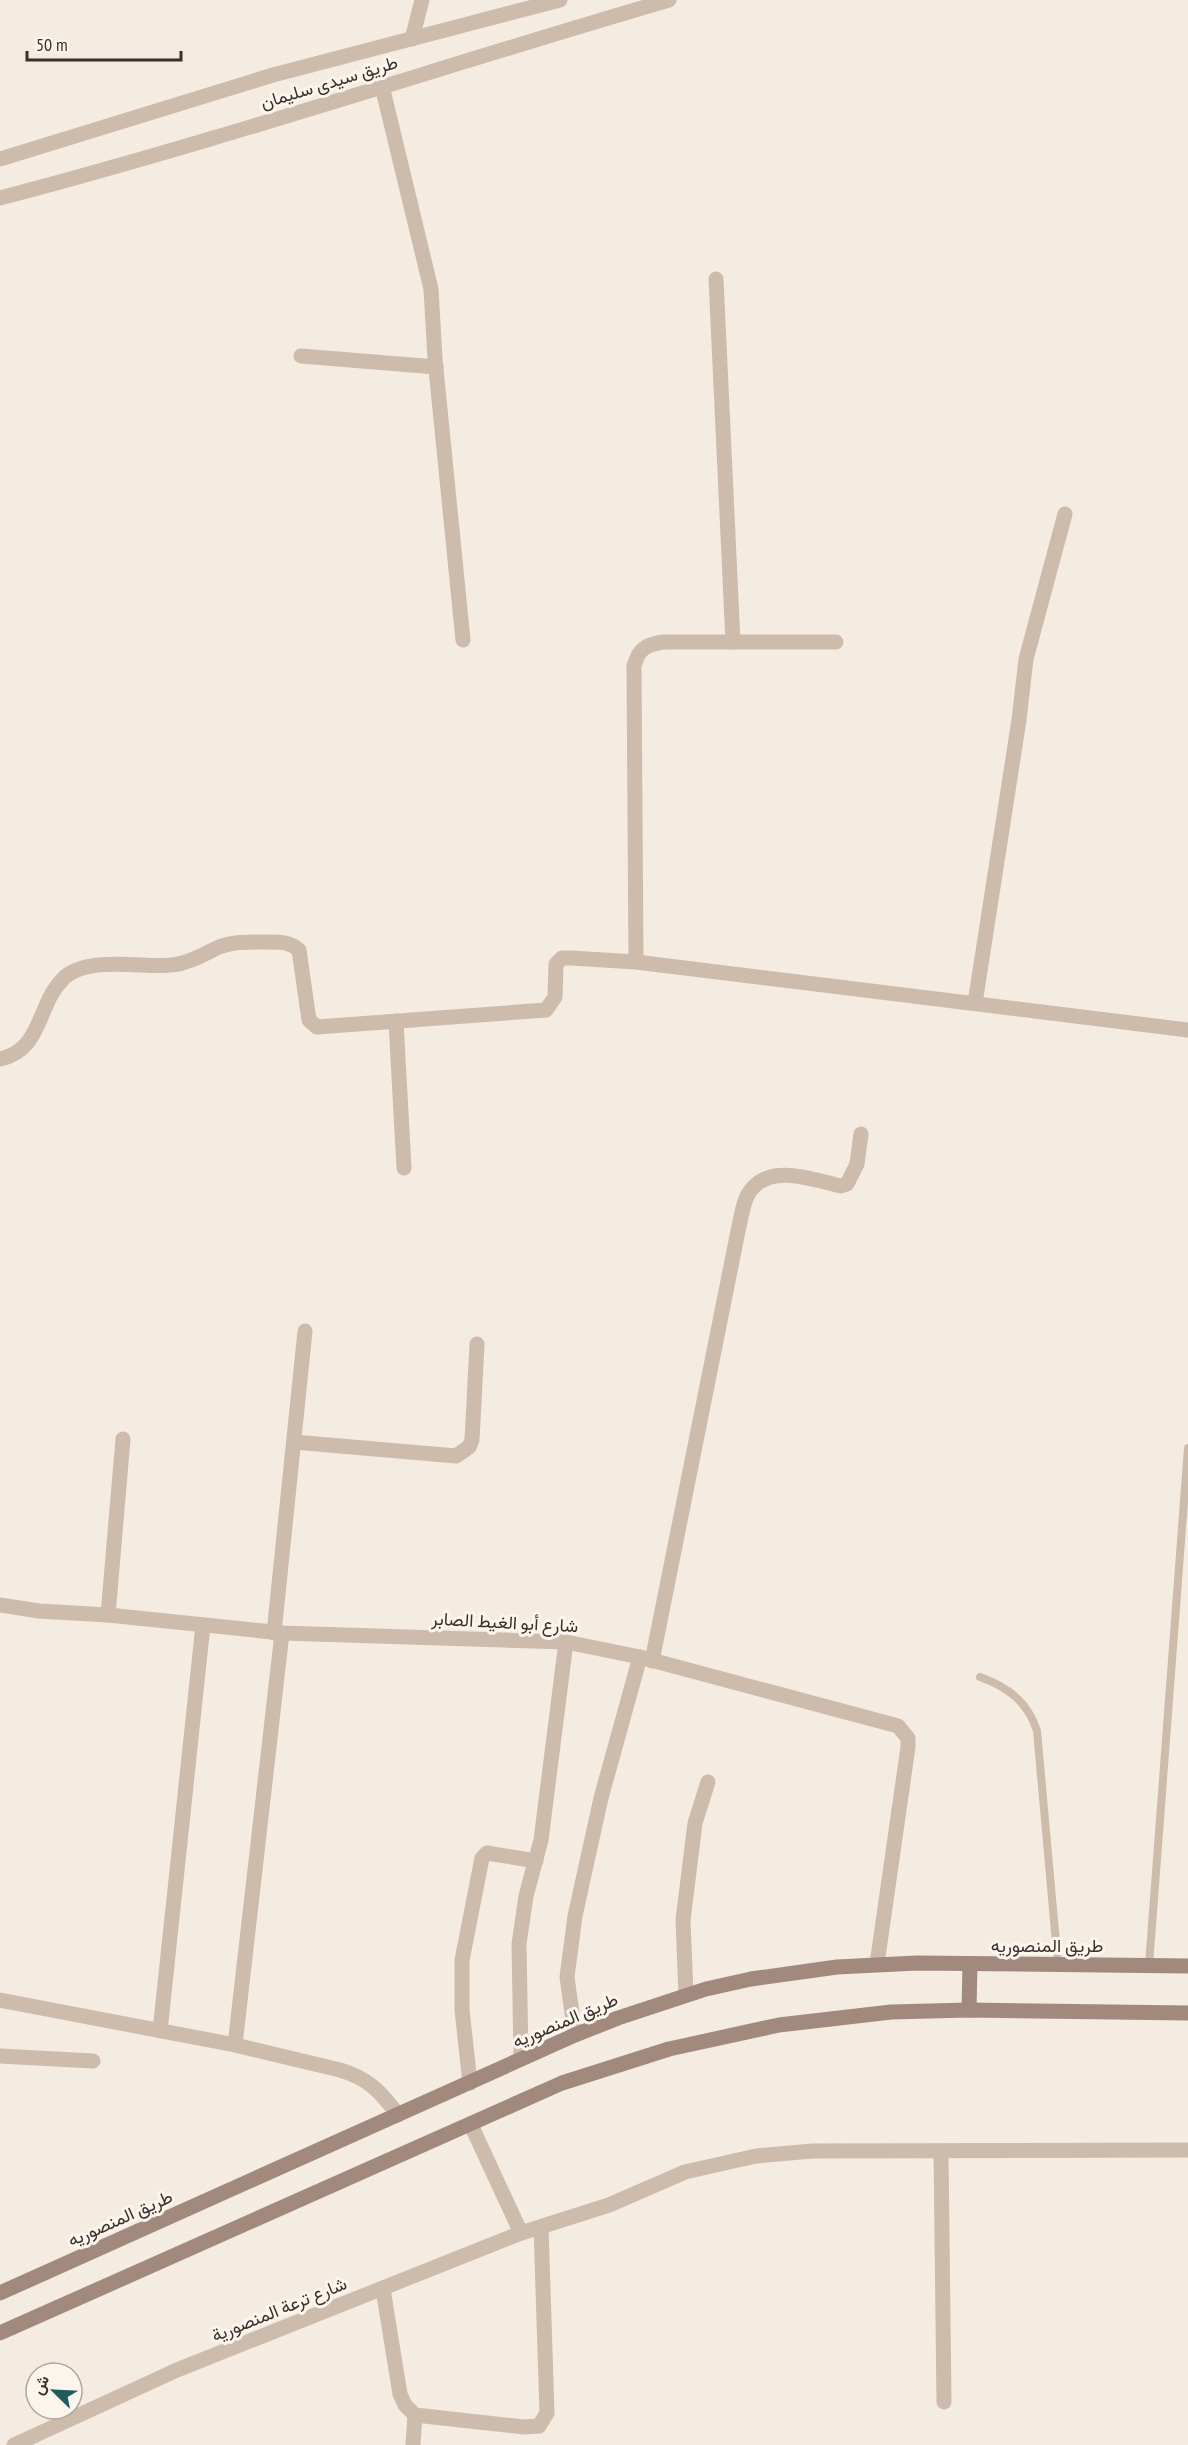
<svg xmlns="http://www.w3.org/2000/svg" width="1188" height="2445" font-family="'PT Sans Narrow',Vazirmatn,sans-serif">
<rect width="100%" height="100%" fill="#f4ebe1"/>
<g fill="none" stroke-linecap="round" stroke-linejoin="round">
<g stroke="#cdbbac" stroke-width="8">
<path d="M 980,1677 C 1008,1687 1028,1702 1037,1731 L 1058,1965"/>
<polyline points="1149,1965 1188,1448"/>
</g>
<g stroke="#cdbbac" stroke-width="15">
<polyline points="412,39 422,0"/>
<polyline points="382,86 431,289 435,359 463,640"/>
<polyline points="0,159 273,75 560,0"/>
<path d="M 0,198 C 225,139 446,65 669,0"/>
<polyline points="716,279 733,642"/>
<polyline points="301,356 436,367"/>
<path d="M 636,962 L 634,666 C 639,648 646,645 663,642 L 836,642"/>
<polyline points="975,1003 1019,720 1026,659 1065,514"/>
<polyline points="396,1021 404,1168"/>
<path d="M 0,1059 C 42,1050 37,1006 62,980 C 84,955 142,968 172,965 C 190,963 204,954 219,947 C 235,941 252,942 269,942 C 281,942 290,942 299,950 L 309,1020 L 317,1027 L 546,1010 L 555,997 L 556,964 L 562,958 L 571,958 L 636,962 L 1188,1030"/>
<polyline points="294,1442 456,1456 469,1447 472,1440 477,1344"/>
<polyline points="0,1605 39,1611 108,1615 282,1633 566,1642 640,1657 898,1726 908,1738 908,1747 877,1964"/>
<polyline points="108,1615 123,1439"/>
<polyline points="274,1633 305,1331"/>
<path d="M 652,1661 L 738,1231 C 741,1219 743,1199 751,1190 C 771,1163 814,1180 841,1186 L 847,1184 L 857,1164 L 861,1134"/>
<polyline points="686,1995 683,1920 695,1823 708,1782"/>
<path d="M 0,2000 L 235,2045 L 340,2070 C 368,2078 381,2092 398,2115"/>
<polyline points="160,2031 203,1625"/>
<polyline points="575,2035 567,1977 575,1916 601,1798 640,1657"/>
<polyline points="235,2045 282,1633"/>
<polyline points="0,2056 93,2061"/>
<polyline points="521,2059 519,1944 526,1896 541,1840 566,1642"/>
<polyline points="470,2083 462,2010 462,1960 482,1858 487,1853 536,1861"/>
<polyline points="941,2152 944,2402"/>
<polyline points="521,2233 609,2205 685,2172 756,2156 812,2151 1188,2150"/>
<polyline points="383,2289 400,2394 405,2405 415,2415 524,2427 539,2426 547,2413 541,2227"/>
<polyline points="14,2445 177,2370 521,2233 471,2125"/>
<polyline points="413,2445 415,2415"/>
</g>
<g stroke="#a18a7d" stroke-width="15">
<polyline points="969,2010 970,1964"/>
<polyline points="0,2293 575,2035 618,2018 706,1989 751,1979 837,1967 917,1963 1188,1966"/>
<polyline points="0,2333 562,2083 669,2049 779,2025 891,2012 969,2010 1188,2013"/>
</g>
</g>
<g text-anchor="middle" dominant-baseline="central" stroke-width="6" stroke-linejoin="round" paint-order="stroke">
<g font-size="18" fill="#3b302b" stroke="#fbf5ee">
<text transform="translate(329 82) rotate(-17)">طريق سيدى سليمان</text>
<text transform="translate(505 1622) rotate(3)">شارع أبو الغيط الصابر</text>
<text x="1047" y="1945">طريق المنصوريه</text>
<text transform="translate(565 2020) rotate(-23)">طريق المنصوريه</text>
<text transform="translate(120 2218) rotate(-24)">طريق المنصوريه</text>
<text transform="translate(279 2309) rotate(-22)">شارع ترعة المنصورية</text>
</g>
</g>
<g transform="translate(54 2391) rotate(294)"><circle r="28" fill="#fbf5ee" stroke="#aea6a0" stroke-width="1.5"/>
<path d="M0-4.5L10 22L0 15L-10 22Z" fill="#1f5a5e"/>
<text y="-9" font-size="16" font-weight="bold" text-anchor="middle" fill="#3b302b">ش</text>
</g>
<path d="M27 51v9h154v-9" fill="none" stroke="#3b302b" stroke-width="3"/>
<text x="36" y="51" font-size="18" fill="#3b302b" stroke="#fbf5ee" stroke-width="4.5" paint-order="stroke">50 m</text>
</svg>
